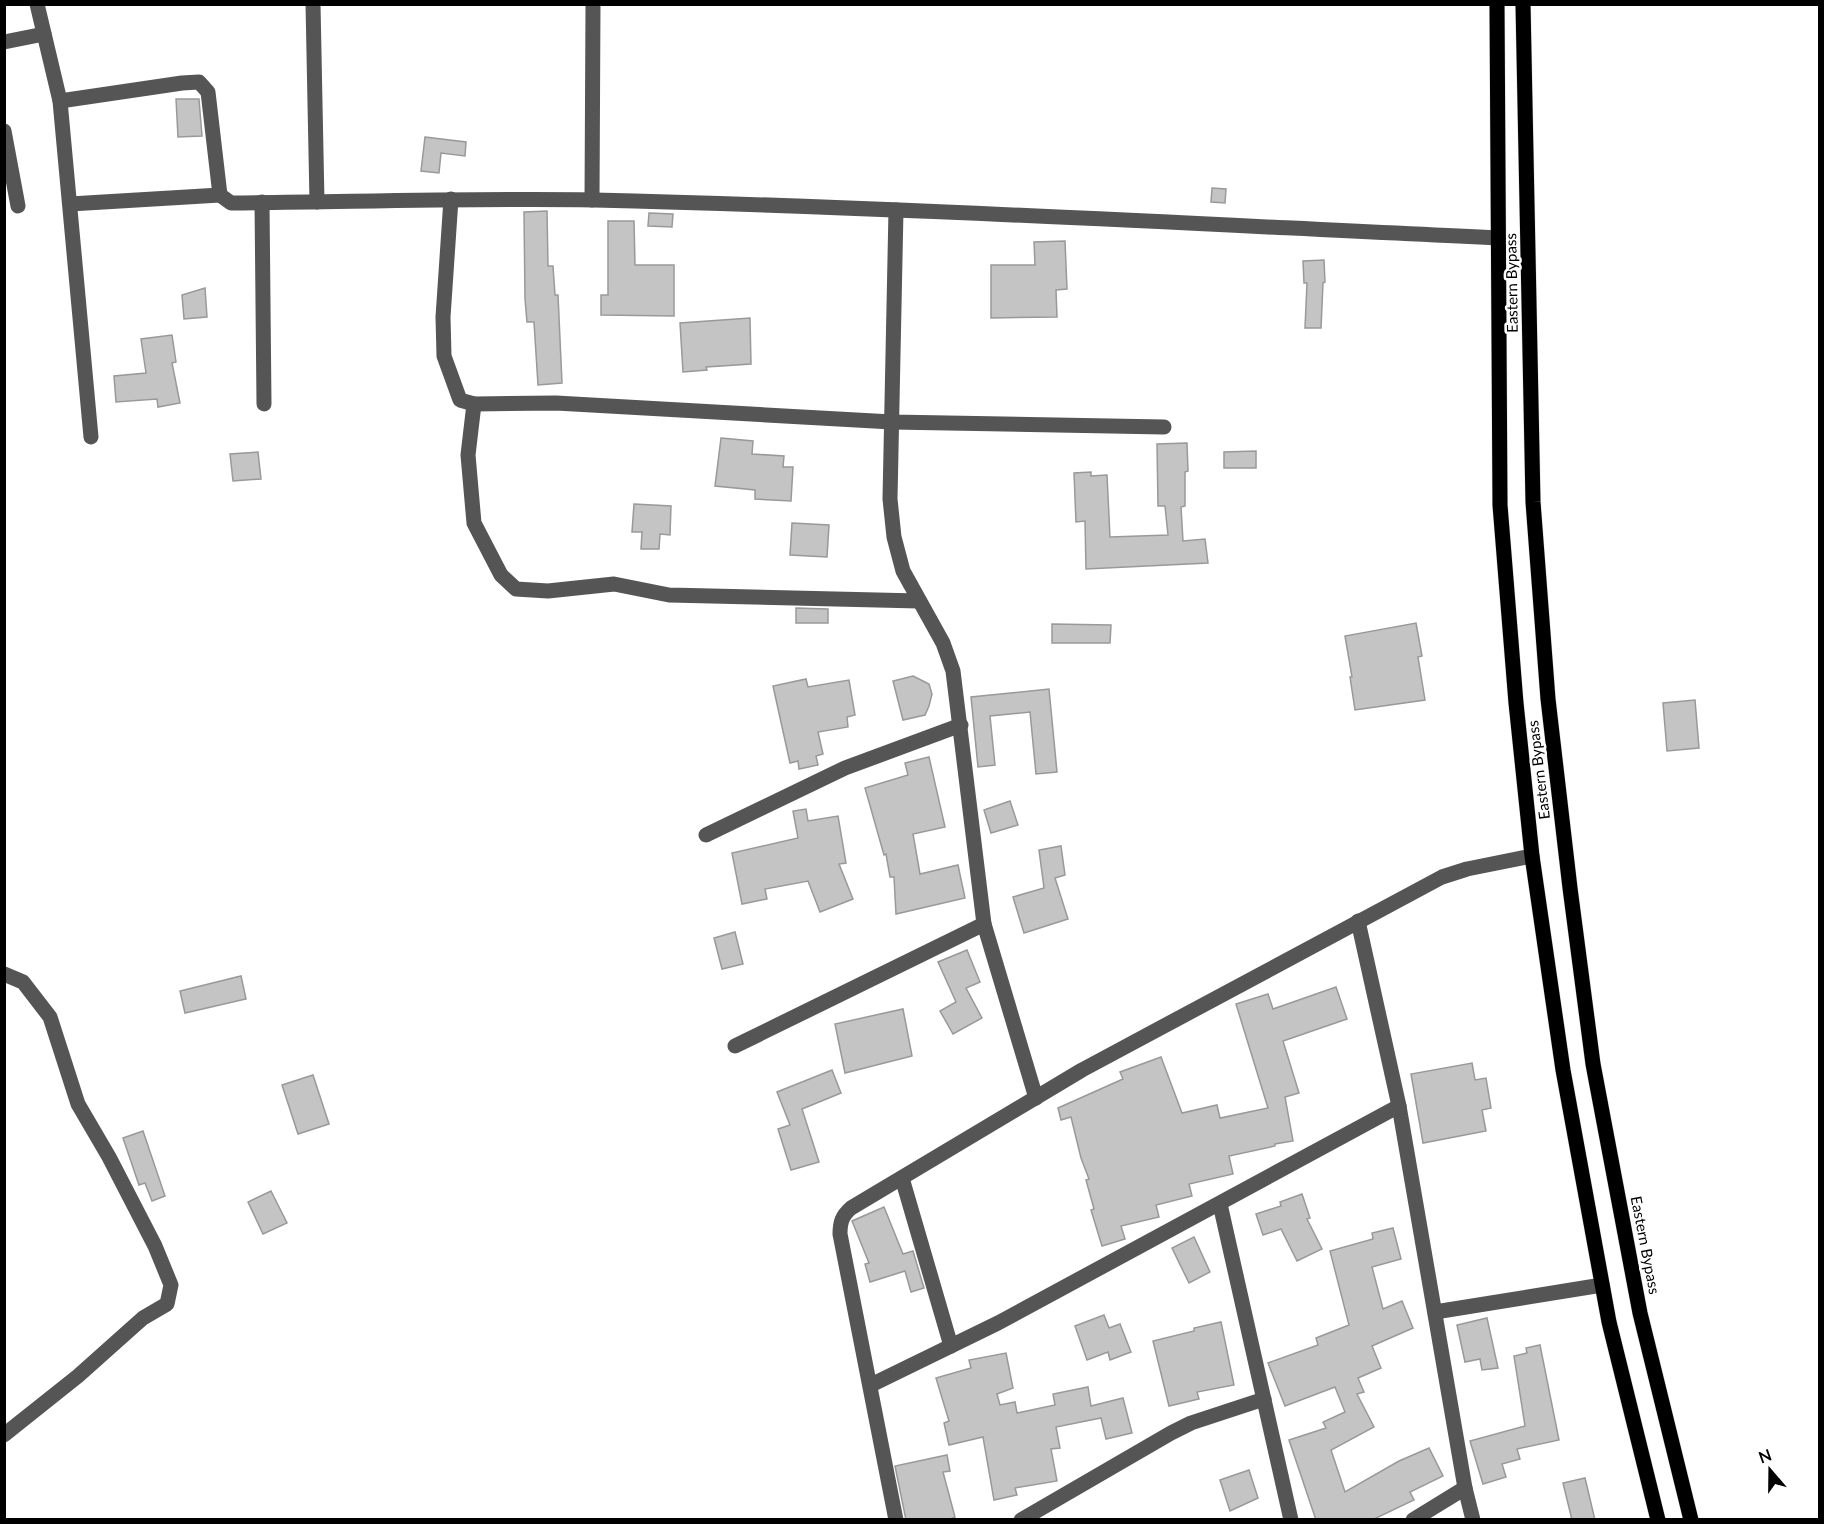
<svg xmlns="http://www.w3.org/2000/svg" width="1824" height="1524" font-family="Lato,sans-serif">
<rect width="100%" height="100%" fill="#fff"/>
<g fill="#c4c4c4" stroke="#999" stroke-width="1.5">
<polygon points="176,99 199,99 202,136 178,137"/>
<polygon points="425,137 466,142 465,156 441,153 439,173 421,171"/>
<polygon points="1212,188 1226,189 1225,203 1211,202"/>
<polygon points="547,211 548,266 553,266 555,295 558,295 562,383 538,385 534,322 527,322 525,299 524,212"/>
<polygon points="649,213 673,214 672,227 648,226"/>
<polygon points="608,221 634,221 635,265 674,265 674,316 601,315 601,295 608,295"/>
<polygon points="1065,241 1067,289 1056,290 1057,317 991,318 991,265 1035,265 1034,242"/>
<polygon points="1324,260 1325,282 1323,283 1321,328 1305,328 1307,283 1304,283 1303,261"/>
<polygon points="205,288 207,317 184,319 182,295"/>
<polygon points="750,318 751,364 706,367 707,370 683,372 680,323"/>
<polygon points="172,335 176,362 172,363 180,403 158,407 157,399 116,402 114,376 146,373 141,339"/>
<polygon points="721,438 753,441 752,454 784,456 783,467 793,467 791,501 755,499 755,490 715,486"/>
<polygon points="1187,443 1188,471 1185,472 1185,506 1181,507 1183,541 1205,539 1208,563 1086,569 1085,521 1076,522 1074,473 1091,472 1091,476 1107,475 1110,537 1168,535 1165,506 1158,506 1157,444"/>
<polygon points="1256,451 1256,468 1224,468 1224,452"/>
<polygon points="258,452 261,479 233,481 230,454"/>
<polygon points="634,504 671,506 670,535 660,534 659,549 641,549 642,532 632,532"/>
<polygon points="792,523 829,525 827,557 790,555"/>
<polygon points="796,608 828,609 828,623 796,623"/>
<polygon points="1416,623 1422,656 1418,657 1425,700 1355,710 1350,677 1352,677 1345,636"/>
<polygon points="1052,624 1111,625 1110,643 1052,643"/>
<polygon points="913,676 929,684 932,694 929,706 925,715 903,720 893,681"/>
<polygon points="806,679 808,687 849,680 855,715 847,717 848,727 818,732 823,754 816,756 818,765 799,769 798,761 790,763 773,686"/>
<polygon points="1049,689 1057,772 1036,774 1030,712 990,716 995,765 978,767 971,697"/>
<polygon points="1695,700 1699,748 1667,751 1663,703"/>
<polygon points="929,757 945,827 913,834 920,874 958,865 965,898 896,914 894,877 890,877 886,854 884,855 865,788 908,775 905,763"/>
<polygon points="1010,801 1018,825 991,833 984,810"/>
<polygon points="806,809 808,821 838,816 846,863 839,864 853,899 820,912 808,881 765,889 767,899 742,904 732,853 798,838 793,811"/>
<polygon points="1061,846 1065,875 1055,878 1068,919 1024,933 1013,897 1044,888 1039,850"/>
<polygon points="735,932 743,964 722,969 714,938"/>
<polygon points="967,950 980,982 966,988 982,1018 953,1034 940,1011 956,1002 938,962"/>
<polygon points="241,976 246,999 185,1013 180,991"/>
<polygon points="1336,987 1347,1019 1283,1041 1299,1093 1285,1097 1293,1141 1275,1144 1275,1146 1229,1156 1233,1174 1189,1184 1192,1196 1156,1205 1159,1217 1121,1226 1125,1239 1102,1246 1091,1210 1094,1209 1086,1180 1089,1179 1081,1158 1071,1117 1061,1120 1058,1108 1123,1079 1120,1072 1161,1057 1182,1113 1217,1105 1220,1118 1268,1108 1236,1004 1268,994 1273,1009"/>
<polygon points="903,1009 912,1056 845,1073 835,1024"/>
<polygon points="1472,1063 1475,1080 1486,1078 1491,1108 1482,1110 1486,1131 1423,1143 1411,1074"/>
<polygon points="832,1070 841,1093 802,1109 819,1162 791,1170 778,1129 790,1125 777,1092"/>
<polygon points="313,1075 329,1124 298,1134 282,1085"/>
<polygon points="143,1131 165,1196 152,1201 145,1183 139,1185 123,1138"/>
<polygon points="271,1191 287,1223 263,1234 248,1202"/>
<polygon points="1302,1194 1310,1218 1307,1219 1322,1249 1297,1261 1281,1229 1263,1235 1256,1214 1281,1206 1280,1202"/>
<polygon points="884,1207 903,1254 913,1251 924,1288 911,1292 905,1271 870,1282 865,1264 869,1263 852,1221"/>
<polygon points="1393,1228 1401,1259 1372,1267 1383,1309 1402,1301 1413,1328 1372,1346 1381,1368 1358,1378 1364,1392 1357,1394 1374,1427 1331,1450 1345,1492 1399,1461 1429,1448 1443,1476 1410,1492 1414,1500 1372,1520 1316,1520 1289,1440 1326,1428 1323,1422 1345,1412 1335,1387 1285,1406 1268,1363 1318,1345 1316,1338 1349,1325 1330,1251 1373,1239 1372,1233"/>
<polygon points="1194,1237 1210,1272 1189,1283 1172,1248"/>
<polygon points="1104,1315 1109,1328 1120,1324 1131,1352 1110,1360 1108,1352 1087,1360 1075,1326"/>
<polygon points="1487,1318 1498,1368 1482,1370 1480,1359 1465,1362 1457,1325"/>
<polygon points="1221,1322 1234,1385 1197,1392 1199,1399 1169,1406 1153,1341 1194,1331 1194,1328"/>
<polygon points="1540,1345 1559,1440 1517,1449 1520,1459 1502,1464 1506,1477 1483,1484 1470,1441 1525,1426 1514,1356 1527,1353 1526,1348"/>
<polygon points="1006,1353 1013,1388 997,1394 1000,1405 1015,1402 1017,1413 1055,1405 1053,1394 1088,1387 1091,1406 1123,1398 1132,1433 1106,1439 1101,1418 1056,1427 1060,1448 1051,1449 1057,1481 1015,1488 1017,1495 994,1500 983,1437 949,1445 944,1423 949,1421 936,1378 971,1368 969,1360"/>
<polygon points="947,1455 950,1471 943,1472 955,1517 948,1520 906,1520 895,1466"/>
<polygon points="1249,1470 1258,1498 1230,1511 1220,1480"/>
<polygon points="1585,1478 1595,1520 1572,1520 1563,1483"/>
</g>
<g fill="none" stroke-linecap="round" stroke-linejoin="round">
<defs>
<g id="major">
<polyline points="1497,4 1500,505 1516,703 1532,856 1563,1070 1609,1322 1658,1520"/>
<polyline points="1523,4 1533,502 1548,699 1570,888 1593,1064 1640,1313 1691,1520"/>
</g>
</defs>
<use href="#major" stroke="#dbdbdb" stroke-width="16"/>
<g stroke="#555" stroke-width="15">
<polyline points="37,4 60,101 91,437"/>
<polyline points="313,4 317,202"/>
<polyline points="4,42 44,34"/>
<path d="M 60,101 L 182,83 L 199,82 L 208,92 L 220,195 L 231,203 C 352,202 473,198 594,200 C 895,207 1196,224 1498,238"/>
<polyline points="4,131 18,206"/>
<polyline points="451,199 443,317 444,356 460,400 474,404 556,403 892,422 1164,427"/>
<polyline points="592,200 593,4"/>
<polyline points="262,202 264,404"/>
<polyline points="70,204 220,195"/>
<polyline points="896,210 890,499 894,537 903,571 943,643 953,671 984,924 1036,1098"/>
<polyline points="474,404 468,455 474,523 501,575 516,589 548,591 614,584 669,595 919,601"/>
<polyline points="706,835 845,768 961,725"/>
<polyline points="1358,921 1399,1106 1465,1488 1473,1520"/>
<polyline points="4,974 23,982 50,1017 78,1104 109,1157 155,1246 171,1285 167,1304 143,1318 78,1376 4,1435"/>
<polyline points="735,1046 984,924"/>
<polyline points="902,1178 951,1346"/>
<polyline points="1220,1204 1291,1520"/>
<polyline points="1435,1312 1602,1285"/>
<polyline points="871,1385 998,1323 1399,1106"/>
<path d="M 896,1520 L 840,1234 C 840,1222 842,1216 851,1208 L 1082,1070 L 1442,877 L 1467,869 L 1532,856"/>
<polyline points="1021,1520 1171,1433 1191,1423 1264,1399"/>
<polyline points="1413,1520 1465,1488"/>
</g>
<use href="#major" stroke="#000" stroke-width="15"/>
</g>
<g text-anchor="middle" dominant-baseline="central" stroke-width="5" stroke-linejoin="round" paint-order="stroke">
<g font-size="15" fill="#000" stroke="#fff">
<text transform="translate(1511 283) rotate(-91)">Eastern Bypass</text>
<text transform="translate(1538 770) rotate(-97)">Eastern Bypass</text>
<text transform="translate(1646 1245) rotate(79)">Eastern Bypass</text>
</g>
</g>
<rect width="1824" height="1524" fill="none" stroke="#000000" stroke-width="12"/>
<g transform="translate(1770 1470) rotate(340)" stroke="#ffffff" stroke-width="4.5" paint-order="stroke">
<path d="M0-4.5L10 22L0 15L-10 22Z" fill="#000000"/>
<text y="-9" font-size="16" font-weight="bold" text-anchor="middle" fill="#000000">N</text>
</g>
</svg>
